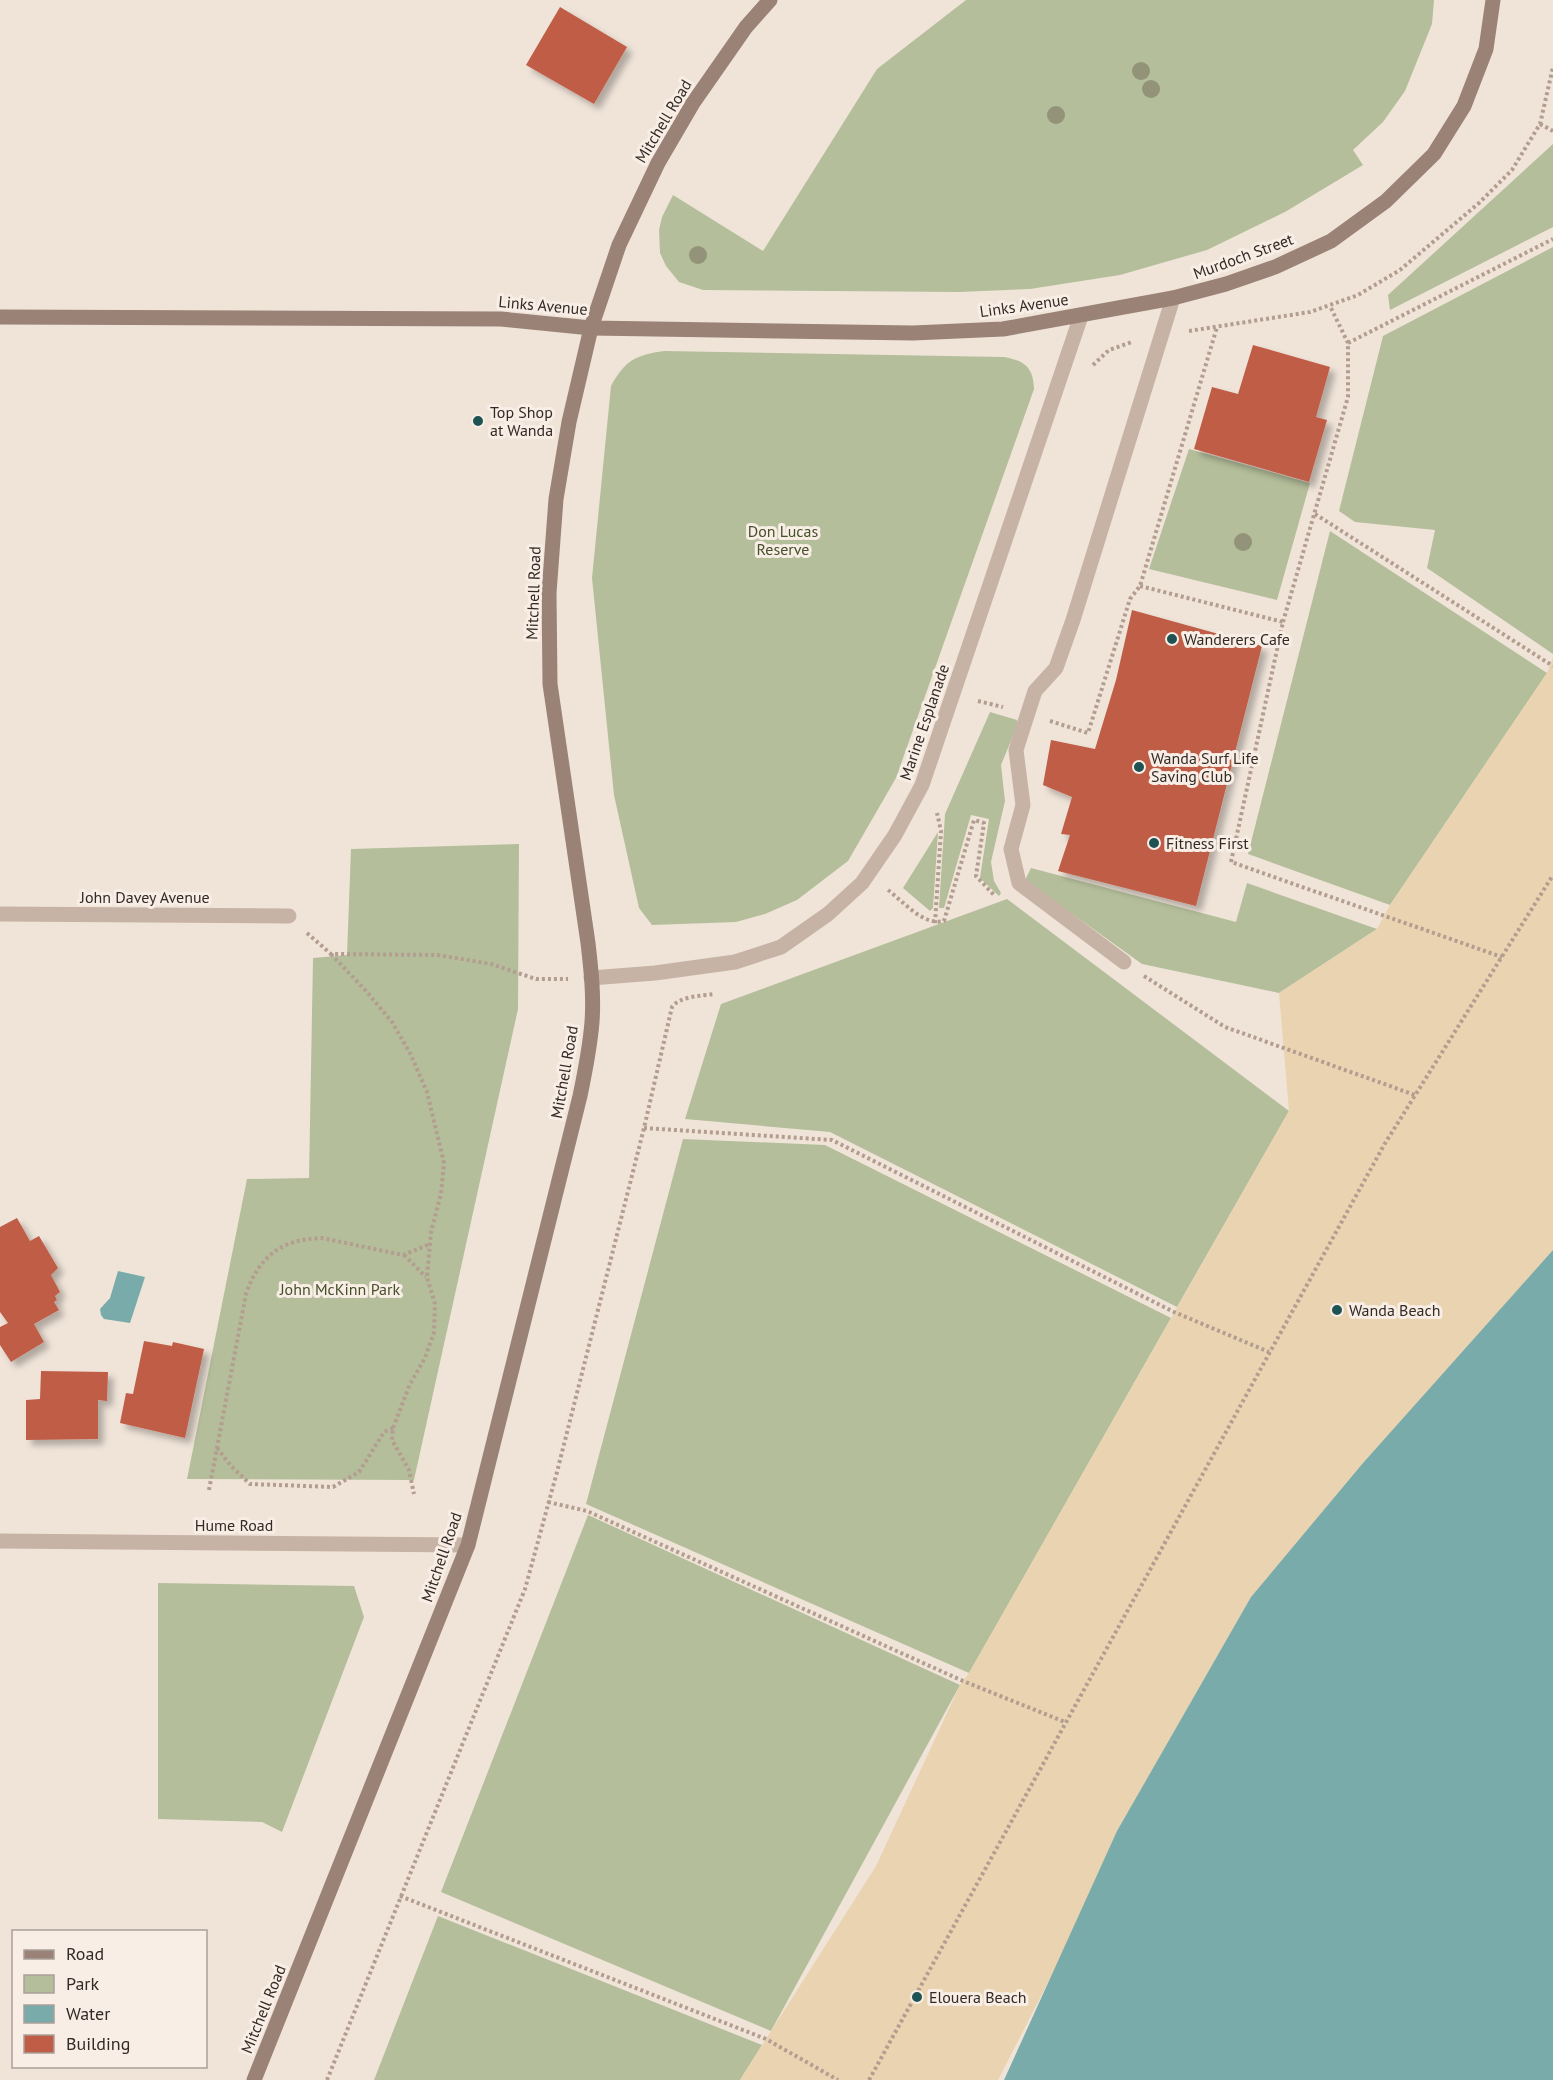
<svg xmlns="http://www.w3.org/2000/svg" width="1553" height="2080" font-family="'PT Sans',sans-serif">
<defs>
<filter id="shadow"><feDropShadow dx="5.5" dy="5.5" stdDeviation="3" flood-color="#0004"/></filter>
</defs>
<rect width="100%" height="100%" fill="#f0e4d9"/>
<g fill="#b4be9a">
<polygon points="966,0 1434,0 1432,24 1405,91 1383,122 1353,150 1363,165 1285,212 1207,250 1120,275 1030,289 959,292 703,290 679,282 666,266 660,253 659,230 662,217 673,195 763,251 877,69"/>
<polygon points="1553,144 1553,227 1390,310 1388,295"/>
<polygon points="1553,247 1553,654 1427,568 1435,530 1355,522 1339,511 1383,336"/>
<path d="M 664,351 L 1004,357 C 1025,361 1033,367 1034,389 L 896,778 L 848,861 L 797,900 L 765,914 L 736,922 L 652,925 L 639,908 L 614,795 L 592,578 L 611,386 C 625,360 636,355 664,351 Z"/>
<polygon points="1189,449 1310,483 1277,600 1149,569"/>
<polygon points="1330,531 1547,673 1390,905 1248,854"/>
<polygon points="990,712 1017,720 1017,726 1001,765 1005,801 991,862 994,881 1001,893 999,896 980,878 989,819 971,815 944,908 939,908 945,814"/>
<polygon points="938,832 933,908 930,911 903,888"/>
<polygon points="519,844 518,1009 414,1480 187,1479 247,1179 309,1178 313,958 347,955 351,849"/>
<polygon points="1031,868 1236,922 1247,883 1377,929 1279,993 1142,964 1025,880"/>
<polygon points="1007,899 1289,1111 1177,1307 830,1132 685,1119 721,1004"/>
<polygon points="683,1139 825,1145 1171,1318 969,1673 586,1504"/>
<polygon points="588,1515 960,1685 771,2031 441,1892"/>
<polygon points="158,1583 354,1586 364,1617 282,1832 262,1822 158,1819"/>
<polygon points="438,1916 762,2045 740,2080 374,2080"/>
</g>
<polygon fill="#ead3b0" points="1553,657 1553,1250 1363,1463 1251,1597 1117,1831 1058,1963 998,2080 740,2080 876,1866 960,1685 969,1673 1289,1111 1279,993 1377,929 1390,905 1547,673"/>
<g fill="#79abab">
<polygon points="1553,1250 1553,2080 1004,2080 1117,1831 1251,1597 1363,1463"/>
<polygon points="118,1271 145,1277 130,1323 104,1319 101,1315 100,1309 110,1298"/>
</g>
<g fill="#c05d47" filter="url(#shadow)">
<polygon points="560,7 627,47 594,104 526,65"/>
<polygon points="1253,345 1330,367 1316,417 1327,420 1309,482 1194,449 1212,387 1238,394"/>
<polygon points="1132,610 1262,646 1196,906 1058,871 1070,835 1061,834 1072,797 1043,785 1051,740 1095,749 1116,680"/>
<polygon points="17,1218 30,1241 39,1236 58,1268 51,1275 60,1292 55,1296 57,1300 54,1302 59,1310 34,1324 44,1342 11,1362 0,1345 0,1327 8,1323 0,1312 0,1227"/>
<polygon points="144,1341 172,1346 173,1342 204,1349 185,1438 120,1423 126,1393 133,1394"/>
<polygon points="41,1371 108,1372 107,1401 98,1400 98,1439 26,1440 26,1400 40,1399"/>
</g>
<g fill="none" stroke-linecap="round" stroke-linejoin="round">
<g stroke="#b39d90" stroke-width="4" stroke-dasharray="3 3" stroke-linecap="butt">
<polyline points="1540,124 1553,131"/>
<polyline points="1189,331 1310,312 1358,295 1400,270 1479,203 1512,170 1540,124 1553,67"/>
<polyline points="1348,343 1553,239"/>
<polyline points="1093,365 1109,350 1132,342"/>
<polyline points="1315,514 1553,666"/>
<polyline points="1140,586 1283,622 1231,862 1502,957"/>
<polyline points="1283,622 1348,397 1348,343 1330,306"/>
<polyline points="978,701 1003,707"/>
<polyline points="1050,721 1088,733 1130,599 1140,586 1217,327"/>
<path d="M 888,890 C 904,902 923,926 944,921 L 974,820 L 984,823 L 976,876 L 994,895"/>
<polyline points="935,923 941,831 937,813"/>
<polyline points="307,933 331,954 438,955 491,964 536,979 568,979"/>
<polyline points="331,954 366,991 392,1022 411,1055 427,1092 444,1163 441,1194 431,1232 427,1277 435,1304 434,1332 425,1358 410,1384 393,1428 392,1440 409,1470 414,1494"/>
<polyline points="1144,976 1225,1027 1415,1095"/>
<polyline points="644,1128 832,1140 1174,1312 1269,1352"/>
<polyline points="404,1255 426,1277"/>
<polyline points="217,1448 231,1466 250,1484 333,1487 359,1472 384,1432 393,1428"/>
<path d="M 209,1490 L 246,1294 C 259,1256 282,1239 322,1238 L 403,1255 L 430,1244"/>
<polyline points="548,1502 587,1511 963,1681 1065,1722"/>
<polyline points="400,1896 766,2039 838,2080"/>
<path d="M 327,2080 L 525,1589 L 557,1472 L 644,1128 L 672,1007 C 680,996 701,996 714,994"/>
<polyline points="869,2080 1384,1145 1553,875"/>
</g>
<polyline stroke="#c7b3a6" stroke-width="15" points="1124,962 1019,883 1011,849 1023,805 1016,750 1035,691 1056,668 1073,620 1173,298"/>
<g stroke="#c7b3a6" stroke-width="15">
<polyline points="0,914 289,916"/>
<polyline points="591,978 655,973 735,962 781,947 828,914 862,883 895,835 922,785 1081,316"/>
<polyline points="0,1541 468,1545"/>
</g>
<g stroke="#9a8277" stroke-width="15">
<polyline points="0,317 501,319 591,328 913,333 1003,329 1173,298 1226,284 1275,267 1331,241 1386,201 1434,154 1464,106 1486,49 1493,0"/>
<path d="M 254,2080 L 468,1545 L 580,1096 C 585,1072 590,1047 592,1022 C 594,996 591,969 588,943 L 550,684 L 549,593 L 556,499 L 569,422 L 591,328 L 619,245 L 658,163 L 693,103 L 746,27 L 770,0"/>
</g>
</g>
<g fill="#929379">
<circle cx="1141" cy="71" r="9"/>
<circle cx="1151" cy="89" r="9"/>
<circle cx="1056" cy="115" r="9"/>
<circle cx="698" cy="255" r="9"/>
<circle cx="1243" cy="542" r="9"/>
</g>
<g fill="#1e5253" stroke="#f8eee5" stroke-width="2">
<circle cx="478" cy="421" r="6"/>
<circle cx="1172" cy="639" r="6"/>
<circle cx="1139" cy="767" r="6"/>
<circle cx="1154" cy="843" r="6"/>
<circle cx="1337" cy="1310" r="6"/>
<circle cx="917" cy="1997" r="6"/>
</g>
<g text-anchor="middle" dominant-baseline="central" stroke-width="6" stroke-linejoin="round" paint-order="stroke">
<g font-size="16" fill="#332a26" stroke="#f8eee5">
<text transform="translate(663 121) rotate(-59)">Mitchell Road</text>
<text transform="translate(1243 256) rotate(-20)">Murdoch Street</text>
<text transform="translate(543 305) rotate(5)">Links Avenue</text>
<text transform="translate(1024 305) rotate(-8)">Links Avenue</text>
<text transform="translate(533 593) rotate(-88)">Mitchell Road</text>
<text transform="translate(924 722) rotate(-71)">Marine Esplanade</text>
<text x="145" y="897">John Davey Avenue</text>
<text transform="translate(564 1072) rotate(-80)">Mitchell Road</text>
<text x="234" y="1525">Hume Road</text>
<text transform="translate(441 1557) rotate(-71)">Mitchell Road</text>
<text transform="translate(263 2009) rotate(-68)">Mitchell Road</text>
</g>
<g font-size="16" fill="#332a26" stroke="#f8eee5" text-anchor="start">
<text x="490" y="412">Top Shop<tspan x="490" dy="18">at Wanda</tspan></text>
<text x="1184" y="639">Wanderers Cafe</text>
<text x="1151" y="758">Wanda Surf Life<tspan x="1151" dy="18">Saving Club</tspan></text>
<text x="1166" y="843">Fitness First</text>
<text x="1349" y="1310">Wanda Beach</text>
<text x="929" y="1997">Elouera Beach</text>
</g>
<g font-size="16" fill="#45502b" stroke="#f8eee5">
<text x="783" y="531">Don Lucas<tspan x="783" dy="18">Reserve</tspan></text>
<text x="340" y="1289">John McKinn Park</text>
</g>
</g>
<rect x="12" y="1930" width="195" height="138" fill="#f8eee5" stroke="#a9a099" stroke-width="1.5"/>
<rect x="24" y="1950" width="30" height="9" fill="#9a8277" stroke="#a9a099" stroke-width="1.5"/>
<text x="66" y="1960" font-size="18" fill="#332a26">Road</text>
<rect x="24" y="1975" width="30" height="18" fill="#b4be9a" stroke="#a9a099" stroke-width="1.5"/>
<text x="66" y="1990" font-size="18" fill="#332a26">Park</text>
<rect x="24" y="2005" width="30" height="18" fill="#79abab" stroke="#a9a099" stroke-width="1.5"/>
<text x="66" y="2020" font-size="18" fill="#332a26">Water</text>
<rect x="24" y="2035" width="30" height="18" fill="#c05d47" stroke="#a9a099" stroke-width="1.5"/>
<text x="66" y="2050" font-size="18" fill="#332a26">Building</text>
</svg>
